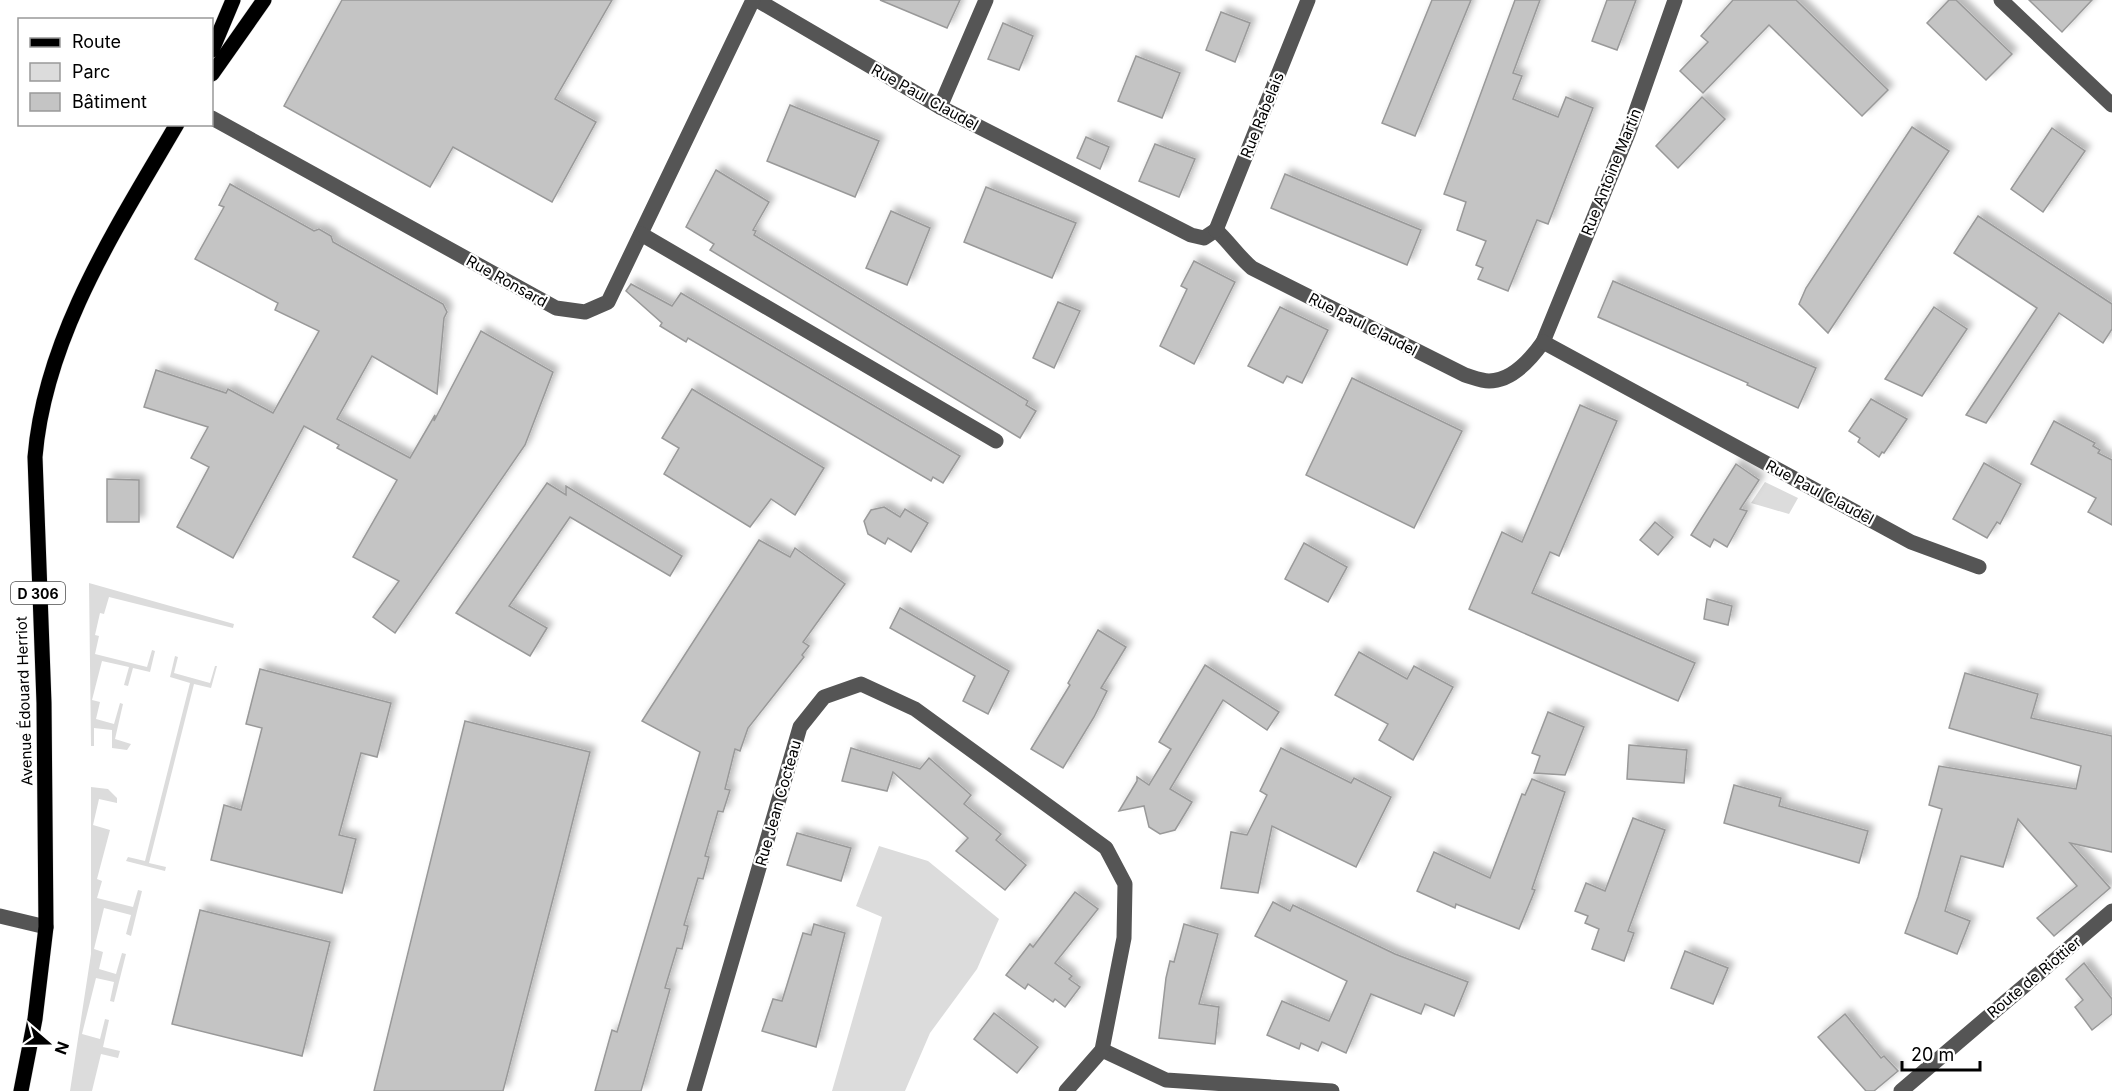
<svg xmlns="http://www.w3.org/2000/svg" width="2112" height="1091" font-family="Inter,sans-serif">
<defs>
<filter id="shadow"><feDropShadow dx="5.5" dy="-5.5" stdDeviation="3" flood-color="#0004"/></filter>
</defs>
<rect width="100%" height="100%" fill="#fff"/>
<g fill="#dcdcdc">
<polygon points="1765,482 1798,498 1789,514 1751,503"/>
<polygon points="89,583 234,624 233,628 109,597 104,614 100,613 95,635 99,636 95,654 147,667 152,650 155,651 150,672 133,668 128,686 124,685 129,667 102,661 92,700 100,702 96,719 114,724 120,703 123,704 115,739 131,744 127,750 112,748 112,730 94,728 94,746 91,746"/>
<polygon points="175,656 178,657 174,673 210,683 215,666 217,666 211,688 194,684 149,863 166,867 165,871 126,861 128,857 145,861 190,683 170,677"/>
<polygon points="91,787 108,789 117,798 117,803 99,799 93,825 110,830 97,879 102,881 97,898 133,907 138,890 142,891 131,936 126,934 131,915 104,908 94,949 103,952 99,969 116,974 122,953 126,954 114,1002 110,1001 114,982 96,978 82,1034 100,1039 105,1019 109,1020 103,1047 120,1051 118,1058 101,1054 92,1091 70,1091 91,954"/>
<polygon points="879,846 928,861 999,919 977,969 930,1033 905,1091 832,1091 882,917 856,906"/>
</g>
<g fill="#c4c4c4" stroke="#999" stroke-width="1.5" filter="url(#shadow)">
<polygon points="342,0 612,0 555,99 596,122 552,202 453,147 430,187 284,106"/>
<polygon points="880,0 960,0 947,28"/>
<polygon points="1432,0 1471,0 1415,136 1382,123"/>
<polygon points="1515,0 1540,0 1513,73 1522,76 1513,99 1558,117 1566,97 1593,108 1548,224 1537,220 1508,291 1478,279 1483,268 1476,265 1486,241 1457,230 1466,202 1444,194"/>
<polygon points="1607,0 1636,0 1617,50 1592,41"/>
<polygon points="1733,0 1796,0 1888,90 1862,116 1769,25 1703,93 1680,71 1708,42 1701,36"/>
<polygon points="1949,0 1956,0 2012,54 1986,80 1927,23"/>
<polygon points="2029,0 2092,0 2062,32"/>
<polygon points="1221,12 1250,23 1235,62 1206,50"/>
<polygon points="1003,23 1033,36 1019,70 988,59"/>
<polygon points="1136,56 1180,73 1162,118 1118,101"/>
<polygon points="1702,97 1725,119 1678,168 1656,146"/>
<polygon points="790,105 879,141 855,197 767,161"/>
<polygon points="1912,127 1949,151 1828,333 1799,304 1806,288"/>
<polygon points="2052,128 2085,151 2043,212 2011,189"/>
<polygon points="1086,137 1109,147 1100,169 1077,158"/>
<polygon points="1155,144 1195,159 1179,197 1139,181"/>
<polygon points="716,170 769,202 753,230 756,231 754,235 1028,401 1026,405 1036,411 1020,438 710,250 714,244 686,227"/>
<polygon points="1285,174 1421,230 1407,265 1271,208"/>
<polygon points="230,184 314,231 319,229 331,236 333,242 443,304 447,312 444,318 437,394 372,356 337,419 410,458 435,415 434,421 481,331 553,372 525,445 395,633 373,617 399,581 353,557 397,480 337,448 339,445 304,426 233,558 177,527 209,467 191,458 208,427 144,407 156,370 226,393 228,389 273,413 319,331 275,310 278,303 195,259 224,207 219,205"/>
<polygon points="986,187 1076,223 1052,278 964,242"/>
<polygon points="891,211 930,228 907,285 866,268"/>
<polygon points="1978,216 2112,304 2112,329 2103,343 2059,313 1986,423 1966,415 2037,308 1954,253"/>
<polygon points="1194,261 1235,282 1194,364 1160,346 1187,289 1181,286"/>
<polygon points="1613,281 1816,368 1798,408 1747,385 1748,383 1598,317"/>
<polygon points="631,284 672,306 681,293 960,456 943,483 933,477 931,481 688,338 686,342 660,326 662,323 626,291"/>
<polygon points="1058,302 1080,311 1054,368 1033,358"/>
<polygon points="1280,307 1328,330 1302,383 1287,376 1283,383 1248,366"/>
<polygon points="1934,307 1967,329 1922,396 1885,379"/>
<polygon points="1352,378 1462,431 1414,528 1306,475"/>
<polygon points="692,389 824,468 795,515 771,499 750,527 664,474 679,448 662,438"/>
<polygon points="1871,399 1907,419 1884,453 1882,452 1879,457 1858,442 1860,438 1849,431"/>
<polygon points="1580,405 1617,421 1559,556 1550,552 1532,593 1695,663 1678,701 1469,609 1502,532 1522,542"/>
<polygon points="2054,421 2095,443 2093,446 2100,450 2098,453 2112,460 2112,525 2088,512 2096,498 2031,464"/>
<polygon points="1984,463 2021,484 2000,524 1997,522 1987,538 1953,519"/>
<polygon points="1736,464 1759,480 1740,509 1747,511 1727,547 1714,539 1710,547 1691,535"/>
<polygon points="107,479 139,480 139,522 107,522"/>
<polygon points="547,483 566,495 566,486 682,556 670,576 570,517 509,606 547,628 530,656 456,613"/>
<polygon points="884,507 900,517 905,509 928,523 911,552 888,538 885,544 868,534 864,521 871,510"/>
<polygon points="1655,522 1673,537 1658,555 1640,540"/>
<polygon points="759,540 790,557 795,548 845,584 803,642 809,646 802,655 804,657 748,728 740,751 735,749 725,789 730,790 723,812 718,811 705,856 709,857 703,879 698,878 684,925 688,926 682,949 677,948 665,988 670,989 641,1091 595,1091 612,1030 617,1032 700,752 642,721"/>
<polygon points="1304,543 1347,567 1328,602 1285,579"/>
<polygon points="1707,599 1732,606 1728,625 1704,619"/>
<polygon points="900,608 1009,671 988,714 963,701 975,676 890,628"/>
<polygon points="1098,630 1126,647 1101,688 1107,691 1094,717 1063,768 1031,749 1070,685 1068,683"/>
<polygon points="1359,652 1407,679 1414,666 1453,687 1413,760 1379,740 1388,724 1335,695"/>
<polygon points="1205,665 1279,712 1267,730 1223,700 1170,789 1192,802 1175,830 1160,834 1149,827 1144,806 1119,811 1137,781 1137,777 1149,785 1171,749 1159,742"/>
<polygon points="260,669 391,703 377,757 361,753 339,835 356,839 342,893 211,860 224,805 241,810 262,728 246,724"/>
<polygon points="1965,673 2038,694 2031,718 2112,736 2112,852 2070,843 2110,888 2054,936 2037,918 2077,886 2018,819 2003,867 1961,856 1945,911 1970,921 1957,954 1905,933 1918,897 1942,809 1929,805 1939,766 2076,789 2081,766 1949,728"/>
<polygon points="1548,712 1584,727 1565,775 1534,773 1540,756 1532,753"/>
<polygon points="465,721 590,752 561,868 503,1091 374,1091"/>
<polygon points="1629,745 1687,750 1684,783 1627,779"/>
<polygon points="851,748 920,769 929,758 971,795 964,804 1001,834 996,840 1026,865 1005,890 956,851 968,838 893,772 887,791 842,781"/>
<polygon points="1281,748 1351,783 1354,778 1391,797 1356,867 1272,826 1258,893 1221,888 1231,832 1247,835 1267,795 1260,791"/>
<polygon points="1532,779 1565,792 1532,889 1535,890 1519,929 1456,904 1455,908 1417,891 1434,852 1490,878 1522,794 1525,795"/>
<polygon points="1734,785 1781,798 1779,806 1868,831 1859,863 1724,823"/>
<polygon points="1633,818 1665,830 1628,931 1634,933 1624,961 1592,949 1599,929 1585,923 1588,916 1575,911 1586,883 1605,891"/>
<polygon points="797,833 851,848 841,881 787,865"/>
<polygon points="1075,892 1098,909 1055,963 1072,976 1069,979 1080,987 1065,1007 1055,999 1053,1002 1028,984 1025,989 1006,975 1030,944 1033,947"/>
<polygon points="1273,902 1290,911 1293,905 1395,954 1468,982 1454,1016 1425,1004 1421,1014 1371,994 1346,1053 1322,1042 1318,1051 1301,1043 1299,1049 1267,1035 1282,1001 1329,1021 1347,981 1255,936"/>
<polygon points="200,910 330,942 302,1056 172,1024"/>
<polygon points="814,924 845,933 816,1047 762,1031 773,999 782,1001 803,933 811,935"/>
<polygon points="1184,924 1218,934 1199,1004 1219,1007 1215,1044 1159,1038 1166,978 1170,961 1174,962"/>
<polygon points="1685,951 1728,968 1713,1004 1671,988"/>
<polygon points="2084,963 2112,999 2112,1014 2092,1030 2075,1007 2083,1000 2066,979"/>
<polygon points="994,1013 1038,1047 1017,1073 974,1039"/>
<polygon points="1845,1014 1881,1058 1884,1056 1898,1071 1874,1091 1866,1091 1818,1037"/>
</g>
<g fill="none" stroke-linecap="round" stroke-linejoin="round">
<defs>
<g id="major">
<polyline points="212,50 233,0"/>
<polyline points="212,74 264,0"/>
<path d="M 21,1091 L 35,1019 L 46,927 L 44,703 L 35,457 C 45,336 117,227 177,124"/>
</g>
</defs>
<use href="#major" stroke="#dbdbdb" stroke-width="16"/>
<g stroke="#555" stroke-width="15">
<polyline points="757,0 940,107 1191,235 1204,238 1216,230"/>
<polyline points="2001,0 2112,105"/>
<polyline points="940,107 986,0"/>
<polyline points="212,118 556,308 585,312 608,302 753,0"/>
<path d="M 1216,230 C 1230,243 1238,256 1252,268 L 1465,375 C 1472,377 1482,381 1489,381 C 1512,381 1531,359 1543,342 L 1628,134 L 1675,0"/>
<polyline points="1216,230 1308,0"/>
<polyline points="641,234 996,441"/>
<polyline points="1543,342 1911,542 1979,567"/>
<polyline points="0,916 46,927"/>
<polyline points="1102,1050 1166,1080 1332,1091"/>
<polyline points="694,1091 800,727 824,697 861,684 915,709 1106,848 1125,884 1124,938 1102,1050 1066,1091"/>
<polyline points="1901,1091 2112,911"/>
</g>
<use href="#major" stroke="#000" stroke-width="15"/>
</g>
<g text-anchor="middle" dominant-baseline="central" stroke-width="4.5" stroke-linejoin="round" paint-order="stroke">
<rect fill="#fff" stroke="#4c4c4c" stroke-width="1.5" x="11" y="582" width="54" height="22" rx="4.5"/>
<g font-size="14" font-weight="bold" fill="#000">
<text x="38" y="593">D 306</text>
</g>
<g font-size="15" fill="#000" stroke="#fff">
<text transform="translate(925 97) rotate(29)">Rue Paul Claudel</text>
<text transform="translate(1262 115) rotate(-68)">Rue Rabelais</text>
<text transform="translate(1611 172) rotate(-68)">Rue Antoine Martin</text>
<text transform="translate(507 281) rotate(29)">Rue Ronsard</text>
<text transform="translate(1363 324) rotate(27)">Rue Paul Claudel</text>
<text transform="translate(1820 492) rotate(28)">Rue Paul Claudel</text>
<text transform="translate(24 701) rotate(-92)">Avenue Édouard Herriot</text>
<text transform="translate(778 803) rotate(-74)">Rue Jean Cocteau</text>
<text transform="translate(2034 977) rotate(-40)">Route de Riottier</text>
</g>
</g>
<rect x="18" y="18" width="195" height="108" fill="#ffffff" stroke="#999999" stroke-width="1.5"/>
<rect x="30" y="38" width="30" height="9" fill="#000000" stroke="#999999" stroke-width="1.5"/>
<text x="72" y="48" font-size="18" fill="#000000">Route</text>
<rect x="30" y="63" width="30" height="18" fill="#dcdcdc" stroke="#999999" stroke-width="1.5"/>
<text x="72" y="78" font-size="18" fill="#000000">Parc</text>
<rect x="30" y="93" width="30" height="18" fill="#c4c4c4" stroke="#999999" stroke-width="1.5"/>
<text x="72" y="108" font-size="18" fill="#000000">Bâtiment</text>
<g transform="translate(48 1043) rotate(110)" stroke="#ffffff" stroke-width="4.5" paint-order="stroke">
<path d="M0-4.5L10 22L0 15L-10 22Z" fill="#000000"/>
<text y="-9" font-size="16" font-weight="bold" text-anchor="middle" fill="#000000">N</text>
</g>
<path d="M1902 1061v9h78v-9" fill="none" stroke="#000000" stroke-width="3"/>
<text x="1911" y="1061" font-size="18" fill="#000000" stroke="#ffffff" stroke-width="4.5" paint-order="stroke">20 m</text>
</svg>
